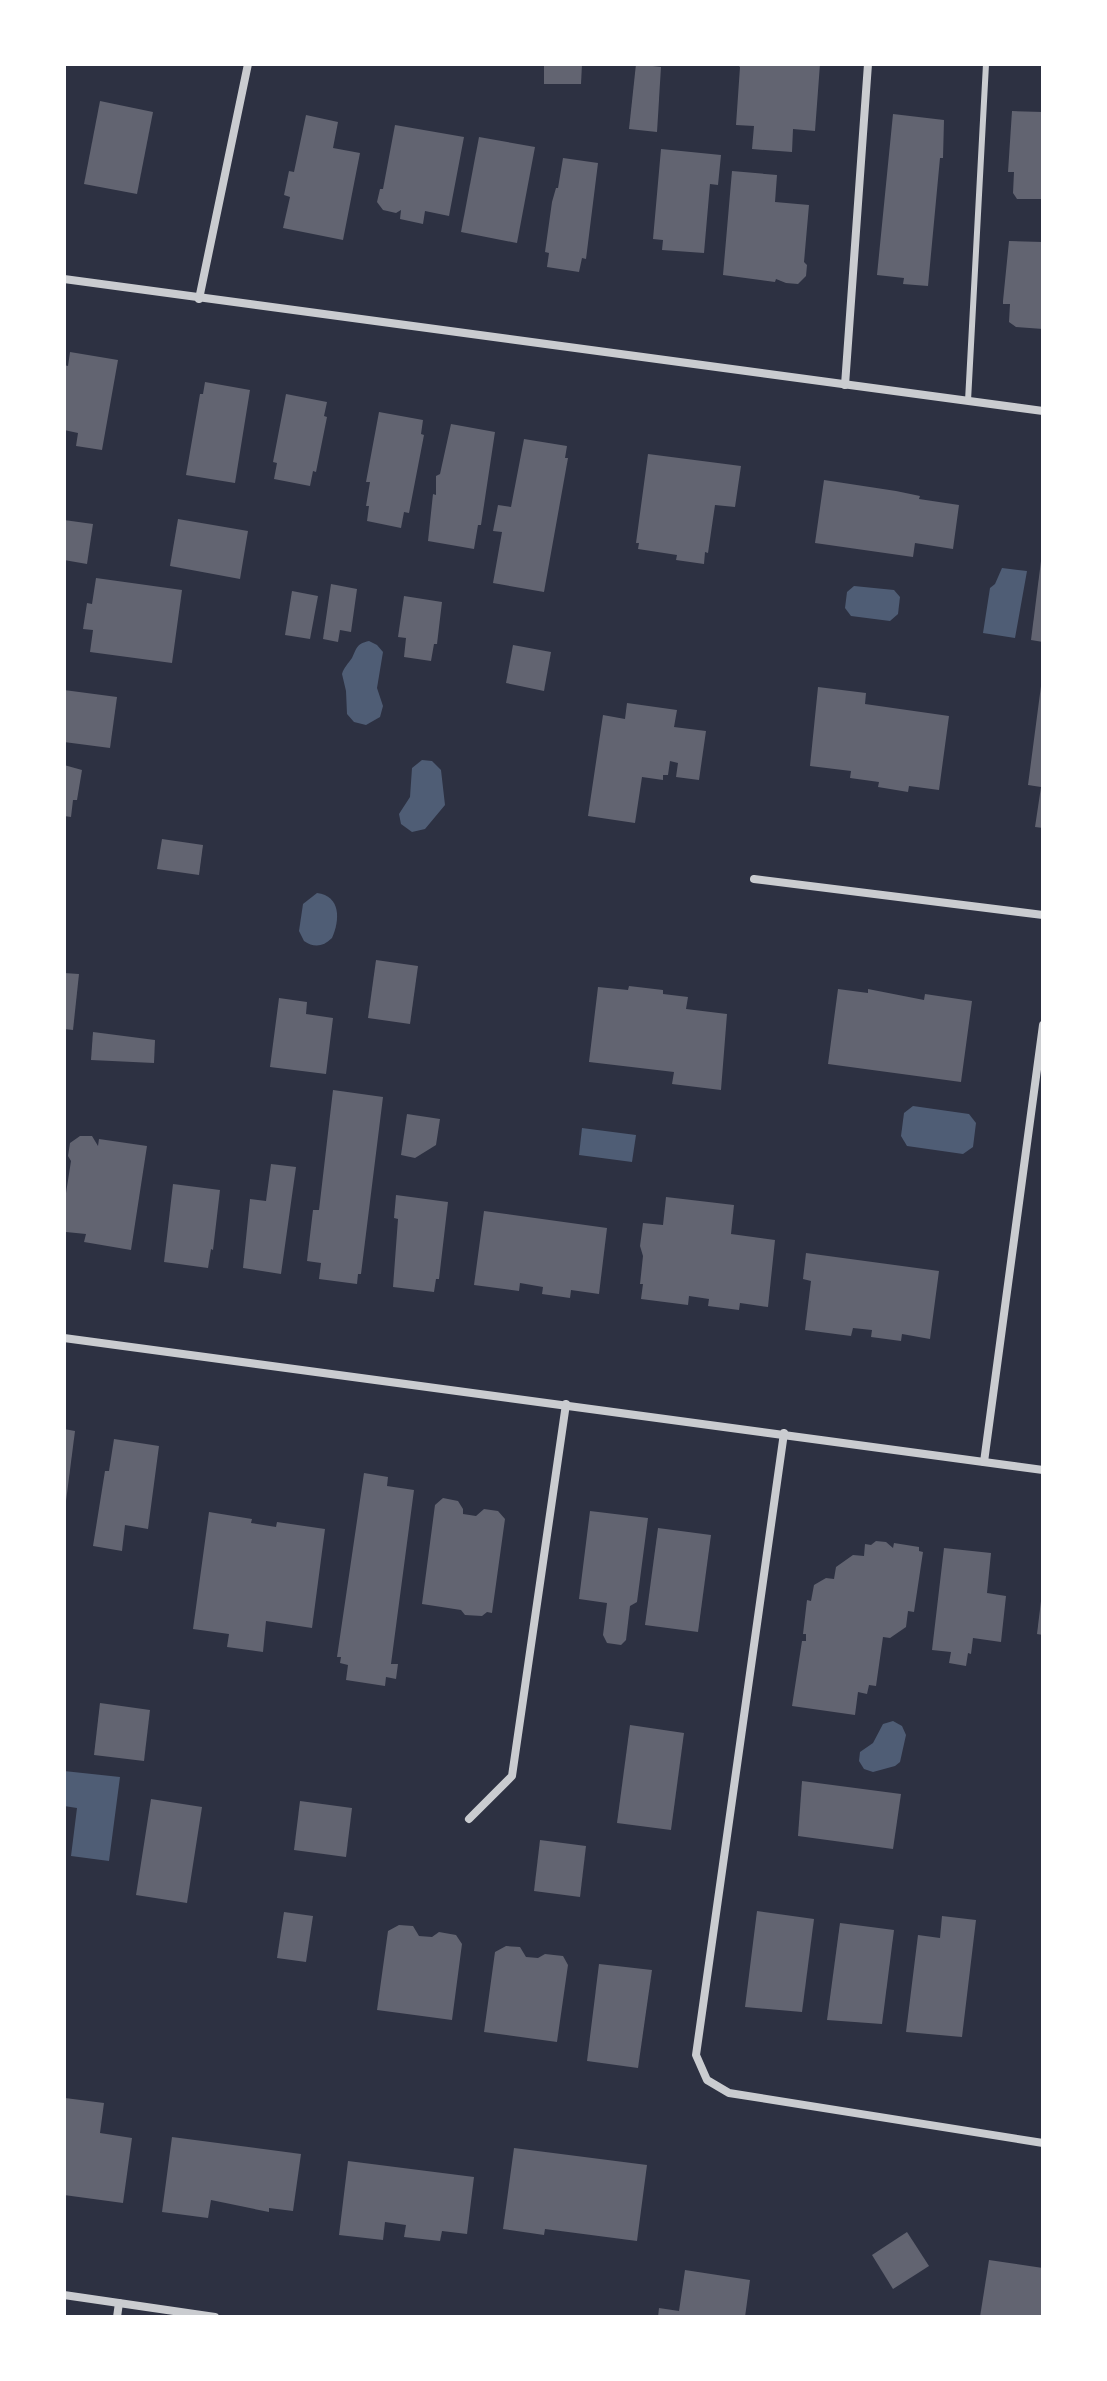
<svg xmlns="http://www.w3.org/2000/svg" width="1107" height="2381" font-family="Commissioner,sans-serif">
<rect width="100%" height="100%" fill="#2d3142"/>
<g fill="#4f5d75">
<polygon points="1002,568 1027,571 1015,638 983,633 990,588 995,584"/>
<polygon points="854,586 894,590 900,597 898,614 890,621 851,616 845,608 847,592"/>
<path d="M 369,641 L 377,645 L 383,652 L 377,688 L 383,706 L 380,717 L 366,725 L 354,722 L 347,714 L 346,691 L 342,674 C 344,667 348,664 352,658 C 357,648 356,644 369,641 Z"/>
<polygon points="422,760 432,761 441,770 445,805 425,829 412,832 401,824 399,814 410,797 412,768"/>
<path d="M 317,893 C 341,896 340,920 332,938 C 323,947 314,948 304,941 L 299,931 L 303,904 Z"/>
<polygon points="913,1106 969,1114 976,1123 973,1147 963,1154 907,1146 901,1136 904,1113"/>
<polygon points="582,1128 636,1135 632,1162 579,1155"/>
<polygon points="893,1721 902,1726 906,1735 900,1762 895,1766 873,1772 864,1769 859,1761 860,1752 873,1743 883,1724"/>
<polygon points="64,1771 120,1777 109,1861 71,1856 77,1808 64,1806"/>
</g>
<g fill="#626471">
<polygon points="544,64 582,64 581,84 544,84"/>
<polygon points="636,64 661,67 657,132 629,129"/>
<polygon points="737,64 820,64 815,131 793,129 792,152 752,149 754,126 736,125 740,67"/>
<polygon points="100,101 153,112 137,194 84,184"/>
<polygon points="1012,111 1043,112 1043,199 1017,199 1013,193 1014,172 1008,172"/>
<polygon points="893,114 944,120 943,158 940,158 928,286 903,284 904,278 877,275"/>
<polygon points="306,115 338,122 333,148 360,153 343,240 283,228 290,197 284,195 289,171 294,172"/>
<polygon points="395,125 464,137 449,216 425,211 423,224 400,219 401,210 396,213 383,210 377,202 380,189 383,189"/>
<polygon points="479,137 535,147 517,243 461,232"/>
<polygon points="661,149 721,155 718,185 710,184 704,253 662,250 663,240 653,239"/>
<polygon points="563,158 598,163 586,259 582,258 579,272 547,267 549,253 545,252 552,202 556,188 558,188"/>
<polygon points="732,171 777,175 775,202 809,205 804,262 807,265 806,276 798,284 786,283 776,279 775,282 723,275"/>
<polygon points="1009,241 1043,242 1043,329 1016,327 1009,322 1010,304 1003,304 1003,301"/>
<polygon points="70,352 118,360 102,450 76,446 78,433 64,430 64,365 68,366"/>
<polygon points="205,382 250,390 235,483 186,475 200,394 203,394"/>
<polygon points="286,394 327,402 324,416 327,417 316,472 313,471 310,486 274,479 277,463 273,462"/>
<polygon points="379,412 423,420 421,434 424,435 409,513 404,512 401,528 367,521 369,506 366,506 370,482 366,482"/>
<polygon points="451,424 495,432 481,525 478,525 474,549 428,541 433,494 436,495 436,476 440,474"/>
<polygon points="524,439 567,446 565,458 568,458 544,592 493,583 502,532 493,531 498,505 511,507"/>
<polygon points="648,454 741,466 735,507 715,505 708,553 705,552 704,564 676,560 677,555 638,549 639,543 636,543"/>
<polygon points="824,480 896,491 920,496 919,499 959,505 953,549 915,543 913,557 815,543"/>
<polygon points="178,519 248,531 240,579 170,566"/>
<polygon points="64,520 93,524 87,564 64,560"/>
<polygon points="1041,561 1043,561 1043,642 1031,640"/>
<polygon points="96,578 182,590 172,663 90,652 93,630 83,629 87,603 92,604"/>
<polygon points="331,584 357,589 351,632 340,630 338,642 323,639"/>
<polygon points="292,591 318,596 310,639 285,635"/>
<polygon points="404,596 442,602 437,644 434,644 431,661 404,657 406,638 398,637"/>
<polygon points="513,645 551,652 544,691 506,683"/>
<polygon points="1041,686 1043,686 1043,828 1035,827 1041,787 1028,785"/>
<polygon points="818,687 866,693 865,704 949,716 939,790 909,786 908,792 878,787 879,782 850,778 851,771 810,766"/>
<polygon points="64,690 117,697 110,748 64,742"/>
<polygon points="627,703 677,710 674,727 706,731 699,780 676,777 678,763 670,761 668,775 663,775 663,780 642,777 635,823 588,816 603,715 625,719"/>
<polygon points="64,765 82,770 77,800 73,800 71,817 64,816"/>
<polygon points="162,839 203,845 199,875 157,869"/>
<polygon points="376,960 418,966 410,1024 368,1018"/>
<polygon points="64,973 79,974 73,1030 64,1029"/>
<polygon points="629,986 663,990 663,994 688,997 686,1009 727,1014 721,1090 672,1084 674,1072 589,1062 598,987 628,990"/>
<polygon points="838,989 868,993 868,989 924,1000 925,994 972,1001 961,1082 828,1064"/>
<polygon points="279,998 307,1002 306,1014 333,1018 326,1074 270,1067"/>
<polygon points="93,1032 155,1040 154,1063 91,1060"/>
<polygon points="333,1090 383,1097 361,1274 358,1274 357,1284 319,1279 321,1263 307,1261 313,1210 319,1210"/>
<polygon points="407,1114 440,1119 436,1145 415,1158 401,1155"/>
<polygon points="80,1136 92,1136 98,1146 99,1139 147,1146 131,1250 84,1242 86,1234 66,1232 64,1229 64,1206 71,1161 68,1156 70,1143"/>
<polygon points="271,1164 296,1167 281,1274 243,1268 250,1199 266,1201"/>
<polygon points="173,1184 220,1190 213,1250 211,1249 208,1268 164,1262"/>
<polygon points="396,1195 448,1202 439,1279 436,1279 434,1292 393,1287 398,1219 394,1218"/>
<polygon points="666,1197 734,1205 731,1234 775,1240 768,1307 740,1303 739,1310 708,1306 709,1299 689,1296 688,1305 641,1299 643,1284 640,1284 643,1256 640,1246 643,1223 663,1225"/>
<polygon points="484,1211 607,1228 599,1294 571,1290 570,1298 542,1294 543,1287 520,1283 519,1291 474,1285"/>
<polygon points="806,1253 939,1271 930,1339 902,1334 901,1341 871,1337 872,1330 853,1328 851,1336 805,1330 811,1281 803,1279"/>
<polygon points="64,1429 75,1431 66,1501 64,1500"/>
<polygon points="114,1439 159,1446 148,1529 125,1525 122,1551 93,1546 105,1471 109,1471"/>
<polygon points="364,1473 388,1477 387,1486 414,1490 391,1664 398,1664 396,1679 386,1677 385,1686 346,1680 348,1665 340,1663 341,1657 337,1657"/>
<polygon points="443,1498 458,1501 463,1509 463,1514 476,1516 484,1509 498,1511 505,1519 492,1613 487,1612 482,1616 465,1615 461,1610 422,1604 435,1505"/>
<polygon points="590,1511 648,1518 637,1602 630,1606 626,1640 621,1645 607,1643 603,1635 607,1603 579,1599"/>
<polygon points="209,1512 252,1519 251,1523 276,1527 277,1522 325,1529 312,1628 266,1621 263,1652 227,1647 229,1634 193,1629"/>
<polygon points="658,1528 711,1535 698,1632 645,1625"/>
<polygon points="876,1541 886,1542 893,1548 894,1543 919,1547 919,1551 923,1552 914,1612 908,1611 906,1627 890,1638 883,1637 876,1686 869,1685 867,1694 858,1692 855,1715 792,1706 802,1641 806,1641 806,1634 803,1634 807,1600 811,1601 814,1585 826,1578 834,1579 836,1567 853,1555 864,1556 865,1544 871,1545"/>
<polygon points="944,1548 991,1553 987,1593 1006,1596 1001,1642 973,1638 971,1654 968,1653 966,1666 949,1663 951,1652 932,1650"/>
<polygon points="1041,1601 1043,1601 1043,1635 1037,1634"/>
<polygon points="100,1703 150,1710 144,1761 94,1755"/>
<polygon points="630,1725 684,1733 671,1830 617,1823"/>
<polygon points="802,1781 901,1794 893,1849 798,1836"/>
<polygon points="151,1799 202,1807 187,1903 136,1895"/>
<polygon points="300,1801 352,1808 346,1857 294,1850"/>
<polygon points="540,1840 586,1846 580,1897 534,1891"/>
<polygon points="757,1911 814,1919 802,2012 745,2007"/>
<polygon points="284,1912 313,1916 306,1962 277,1958"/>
<polygon points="942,1916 976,1920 962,2037 906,2032 918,1935 940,1938"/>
<polygon points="840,1923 894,1930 882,2024 827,2020"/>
<polygon points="399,1925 413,1926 419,1936 432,1937 439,1932 456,1935 462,1944 452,2020 377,2010 388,1931"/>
<polygon points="506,1946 520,1947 526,1957 538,1958 545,1954 563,1956 568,1965 557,2042 484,2032 495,1952"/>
<polygon points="599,1964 652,1970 638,2068 587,2061"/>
<polygon points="65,2098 104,2103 100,2133 132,2138 123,2203 64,2195"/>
<polygon points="172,2137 301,2154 293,2211 269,2208 269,2212 211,2200 208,2218 162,2212"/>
<polygon points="514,2148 647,2165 637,2241 545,2229 544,2235 503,2229"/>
<polygon points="348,2161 474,2177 467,2234 442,2231 440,2241 404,2237 406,2225 385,2222 383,2240 339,2235"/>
<polygon points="907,2232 929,2266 893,2289 872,2255"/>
<polygon points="989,2260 1043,2268 1043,2317 980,2317"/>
<polygon points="685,2270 750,2280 745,2317 658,2317 659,2308 679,2311"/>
</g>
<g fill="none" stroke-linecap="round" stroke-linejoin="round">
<polyline stroke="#caccd0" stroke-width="6" points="968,401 986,64"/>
<g stroke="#caccd0" stroke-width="8">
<polyline points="64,279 1043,411"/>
<polyline points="199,299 248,64"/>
<polyline points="845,385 868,64"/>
<polyline points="754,879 1043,915"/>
<polyline points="64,1338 1043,1470"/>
<polyline points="784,1433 696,2055 707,2080 729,2093 1043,2143"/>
<polyline points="984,1462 1043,1025"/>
<polyline points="469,1819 512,1776 566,1404"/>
<polyline points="64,2295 215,2317"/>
<polyline points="117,2317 119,2303"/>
</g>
</g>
<rect width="1107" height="2381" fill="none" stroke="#ffffff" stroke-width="132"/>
</svg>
